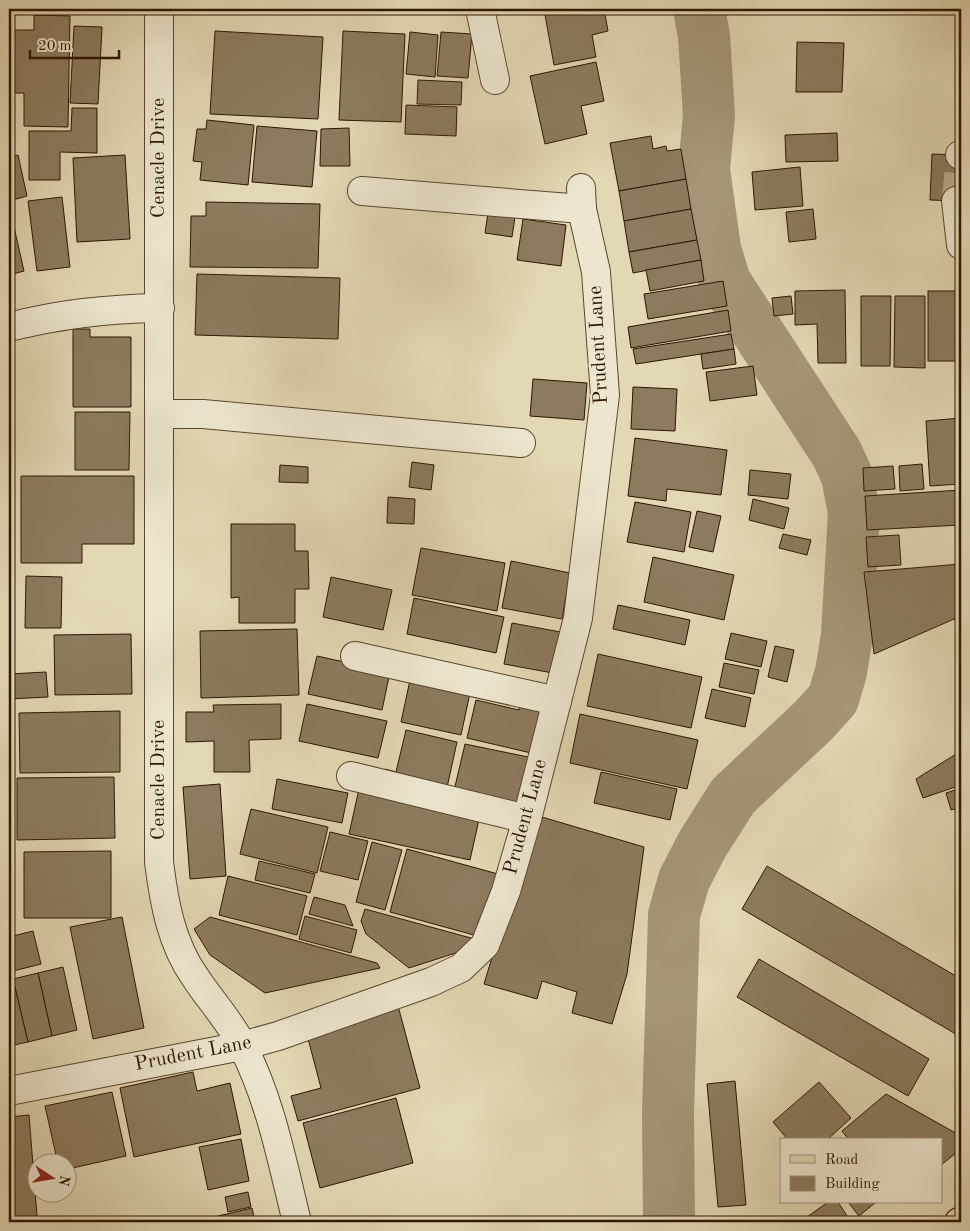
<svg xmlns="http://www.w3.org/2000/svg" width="970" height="1231" font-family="'Old Standard TT',serif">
<rect width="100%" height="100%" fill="#e2d8b3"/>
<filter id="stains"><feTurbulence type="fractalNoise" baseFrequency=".004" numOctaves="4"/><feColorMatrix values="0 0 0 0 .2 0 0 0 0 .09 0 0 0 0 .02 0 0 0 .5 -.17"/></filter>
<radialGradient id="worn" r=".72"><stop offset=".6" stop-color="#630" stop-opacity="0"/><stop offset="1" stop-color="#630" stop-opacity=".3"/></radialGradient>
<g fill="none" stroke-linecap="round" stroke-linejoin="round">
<polyline stroke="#a59677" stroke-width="52" points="669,1222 668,1112 674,915 684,880 702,845 733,796 813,721 833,699 841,672 847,635 854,512 847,476 837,454 725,282 715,249 704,169 709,115 704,36 699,9"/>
</g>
<g fill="#8c7b5e" stroke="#2e1602">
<polygon points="544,9 604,9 608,31 592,35 596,57 554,65"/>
<polygon points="34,15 70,16 68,127 24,126 24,93 9,93 9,30 34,30"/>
<polygon points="74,26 102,27 98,104 70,103"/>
<polygon points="215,31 323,37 318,119 210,114"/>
<polygon points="343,31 405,34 401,122 339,120"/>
<polygon points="410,32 438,35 435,77 406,74"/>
<polygon points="441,32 472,34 468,78 437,76"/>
<polygon points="797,42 844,43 842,92 796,92"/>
<polygon points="596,62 604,101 581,106 587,134 545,144 530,76"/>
<polygon points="418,80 462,82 461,105 417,104"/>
<polygon points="406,105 457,107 456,136 405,134"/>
<polygon points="72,108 97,108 97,153 60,152 60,180 29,180 29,131 71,131"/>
<polygon points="207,120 254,125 248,185 200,180 202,162 193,161 197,129 206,129"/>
<polygon points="257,126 317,131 312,187 252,182"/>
<polygon points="349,128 350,166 320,166 321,129"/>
<polygon points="837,133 838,161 786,162 785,135"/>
<polygon points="651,136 653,149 666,146 667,151 681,149 686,179 619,191 610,143"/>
<polygon points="932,154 961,155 961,201 930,200"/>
<polygon points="18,155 27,196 9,201 9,157"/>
<polygon points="125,155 130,239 77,242 73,158"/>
<polygon points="800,167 803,206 755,210 752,172"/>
<polygon points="686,179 691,209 624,221 619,191"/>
<polygon points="62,197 70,267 37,271 28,201"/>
<polygon points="206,202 320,204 318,268 190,267 191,216 206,216"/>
<polygon points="9,205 24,271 9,275"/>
<polygon points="489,206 516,210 512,237 485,233"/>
<polygon points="691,209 697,240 629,252 624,221"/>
<polygon points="813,209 816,239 789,242 786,212"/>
<polygon points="523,219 566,225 561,266 517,260"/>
<polygon points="697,240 701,260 633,273 629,252"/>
<polygon points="701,260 704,281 650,291 646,270"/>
<polygon points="197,274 340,278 338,339 195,335"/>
<polygon points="723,281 727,306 648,319 644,294"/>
<polygon points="845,290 846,363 818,363 817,324 795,325 795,291"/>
<rect x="928" y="291" width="33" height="70"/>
<polygon points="791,296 793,314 774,316 772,298"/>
<polygon points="861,296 891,296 890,366 861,366"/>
<polygon points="895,296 925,296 925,368 894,367"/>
<polygon points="728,310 731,331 631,348 628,327"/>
<polygon points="73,329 90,329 90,337 131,337 131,407 73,407"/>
<polygon points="731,334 734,349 636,364 633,349"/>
<polygon points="734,349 736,364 703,369 701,354"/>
<polygon points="753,366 757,395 710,401 706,372"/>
<polygon points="533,379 587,383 584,420 530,416"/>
<polygon points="633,387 677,389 675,431 631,429"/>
<polygon points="75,412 130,412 129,470 75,470"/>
<polygon points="961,418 961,484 930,486 926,421"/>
<polygon points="635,438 727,450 721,495 667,489 666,501 628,496"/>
<polygon points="9,440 12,470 9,470"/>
<polygon points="412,462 434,465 431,490 409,487"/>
<polygon points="922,464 924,489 900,491 899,466"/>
<polygon points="280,465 308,467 308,483 279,482"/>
<polygon points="893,466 895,489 864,491 863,468"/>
<polygon points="750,470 791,474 788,499 748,495"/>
<polygon points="21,476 134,476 134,544 82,544 82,563 21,563"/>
<polygon points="961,490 961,525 867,530 865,496"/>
<polygon points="388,497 415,499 414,524 387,523"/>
<polygon points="753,499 789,508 784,529 749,520"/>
<polygon points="635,502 691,512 684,552 627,542"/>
<polygon points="697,511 721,516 713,552 689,547"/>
<polygon points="231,524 295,524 295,551 308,551 309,589 295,589 295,623 239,623 239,597 231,598"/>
<polygon points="783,534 811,540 807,555 779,548"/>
<polygon points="899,535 901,565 868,567 866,537"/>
<polygon points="421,548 505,563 497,611 412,595"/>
<polygon points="653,557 734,575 724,620 644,602"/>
<polygon points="511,561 570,573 562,619 502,608"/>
<polygon points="961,564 961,616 874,654 864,572"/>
<polygon points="26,576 62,577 61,628 25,628"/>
<polygon points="331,577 392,590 383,630 323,617"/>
<polygon points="414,598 504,617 496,653 407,634"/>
<polygon points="618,605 690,620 685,645 613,629"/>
<polygon points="512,623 566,633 558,674 504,664"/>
<polygon points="297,629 299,695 201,698 200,631"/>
<polygon points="731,633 767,641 761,667 725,659"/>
<polygon points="131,634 132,694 55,695 54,635"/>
<polygon points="775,646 794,650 787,682 768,677"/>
<polygon points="598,654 702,677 691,728 587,706"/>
<polygon points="317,656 390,672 382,710 308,694"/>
<polygon points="724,663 759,670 754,694 719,687"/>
<polygon points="46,672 48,697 9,699 9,674"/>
<polygon points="410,680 470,693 461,735 401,722"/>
<polygon points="712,689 751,698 745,727 705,718"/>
<polygon points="476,700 519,710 521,702 542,707 531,753 467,738"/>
<polygon points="281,704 281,739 249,740 250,772 214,772 214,741 186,742 186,712 214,712 213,705"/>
<polygon points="307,704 387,721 378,758 299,741"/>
<polygon points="120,711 120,772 20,773 19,713"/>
<polygon points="580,714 698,740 687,789 570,763"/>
<polygon points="406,730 457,742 446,792 382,778 385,769 396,772"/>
<polygon points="465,744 533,758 522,810 453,795"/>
<polygon points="961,751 961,785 923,798 916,779"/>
<polygon points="601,772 677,789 670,820 594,803"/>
<polygon points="114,777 115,838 17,840 17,778"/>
<polygon points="277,779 348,793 342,823 272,809"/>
<polygon points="220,784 226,876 190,879 183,787"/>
<polygon points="961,788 961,807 951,810 946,793"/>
<polygon points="359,789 480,815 470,860 349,834"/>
<polygon points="251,809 328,827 317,873 240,854"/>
<polygon points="535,815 644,847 627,974 612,1024 572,1013 577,992 542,981 537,999 484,984"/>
<polygon points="330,832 368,841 358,880 320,871"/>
<polygon points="372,842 402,850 385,910 356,902"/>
<polygon points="407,849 498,874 481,937 390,912"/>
<polygon points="111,851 111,918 24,918 24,852"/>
<polygon points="259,861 315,874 310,893 255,880"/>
<polygon points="767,866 961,979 961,1037 742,909"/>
<polygon points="228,876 307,896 297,935 219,915"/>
<polygon points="314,897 345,905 353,926 309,914"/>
<polygon points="365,909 471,938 468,949 409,968 366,934 361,921"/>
<polygon points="305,916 357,930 351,953 299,939"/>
<polygon points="122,917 144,1028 93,1039 70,927"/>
<polygon points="210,917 377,963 380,968 265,993 210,955 194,929"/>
<polygon points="33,931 41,964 9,972 9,937"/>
<polygon points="759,959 929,1059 908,1096 737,997"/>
<polygon points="63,967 77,1030 52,1036 38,973"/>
<polygon points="38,973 52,1036 28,1042 13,979"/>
<polygon points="13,979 28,1042 9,1046 9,980"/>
<polygon points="397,1002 420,1088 298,1121 291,1096 321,1088 305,1027"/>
<polygon points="193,1072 197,1091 230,1083 241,1134 134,1157 120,1088"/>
<polygon points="735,1081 746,1205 718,1207 707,1084"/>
<polygon points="819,1082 851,1118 827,1140 788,1140 773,1122"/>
<polygon points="112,1092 126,1156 68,1169 68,1164 58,1164 45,1106"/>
<polygon points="886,1094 961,1136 961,1149 941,1165 941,1140 849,1140 842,1131"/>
<polygon points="396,1098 413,1163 320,1188 303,1123"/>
<polygon points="29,1115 37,1216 9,1219 9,1117"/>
<polygon points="241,1139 249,1181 208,1190 199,1147"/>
<polygon points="248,1192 251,1207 228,1212 225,1197"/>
<polygon points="828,1202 838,1202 851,1222 800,1222"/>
<polygon points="848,1202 876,1202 859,1216"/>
<polygon points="252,1208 255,1222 193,1222"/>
</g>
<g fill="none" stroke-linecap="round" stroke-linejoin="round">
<polyline stroke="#beb190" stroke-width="28" stroke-dasharray="28 14" stroke-linecap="butt" points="956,201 960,155"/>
<defs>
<g id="minor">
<path d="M 159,9 L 159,862 C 164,902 171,943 195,977 C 210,1000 229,1020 242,1045 C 271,1101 282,1162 297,1222"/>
<polyline points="480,9 495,80"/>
<polyline points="960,155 961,155"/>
<polyline points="362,191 582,209"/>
<polyline points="956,201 961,245"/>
<path d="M 9,327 C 61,314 106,309 160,308"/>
<polyline points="160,414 203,414 521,443"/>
<polyline points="355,656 557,701"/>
<polyline points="351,776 527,819"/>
<polyline points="9,1091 242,1046 278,1036 431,982 461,968 485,945 506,891 527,819 578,618 605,395 596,272 582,209 581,188"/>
</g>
<polyline id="major" points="959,1222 961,1221"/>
</defs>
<use href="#minor" stroke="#5b462e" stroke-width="30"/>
<use href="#major" stroke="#2e1602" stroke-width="30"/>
<use href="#minor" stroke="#ece6ce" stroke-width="28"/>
<use href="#major" stroke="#e2d8b3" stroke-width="28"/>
</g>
<g text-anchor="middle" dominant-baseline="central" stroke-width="4.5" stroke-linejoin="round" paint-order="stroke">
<g font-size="20" fill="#2e1602" stroke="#ece6ce">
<text transform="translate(159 158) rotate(-90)">Cenacle Drive</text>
<text transform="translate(599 345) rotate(-93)">Prudent Lane</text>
<text transform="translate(159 780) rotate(-90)">Cenacle Drive</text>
<text transform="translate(526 817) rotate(-75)">Prudent Lane</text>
<text transform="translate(193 1054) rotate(-11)">Prudent Lane</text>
</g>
</g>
<rect width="970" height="1231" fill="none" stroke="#e2d8b3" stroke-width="30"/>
<rect x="10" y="10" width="950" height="1211" fill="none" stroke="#2e1602" stroke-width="2.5"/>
<rect x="15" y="15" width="940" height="1201" fill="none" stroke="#2e1602"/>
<rect x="780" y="1138" width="162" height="65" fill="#ece6ce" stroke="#a0937c"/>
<rect x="790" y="1155" width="25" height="8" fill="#e2d8b3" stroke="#a0937c"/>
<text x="825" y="1164" font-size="15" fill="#2e1602">Road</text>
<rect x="790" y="1176" width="25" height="15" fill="#8c7b5e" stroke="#a0937c"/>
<text x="825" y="1188" font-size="15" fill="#2e1602">Building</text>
<g transform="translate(52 1178) rotate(102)"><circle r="24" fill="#ece6ce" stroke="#a0937c"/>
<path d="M0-4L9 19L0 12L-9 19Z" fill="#8f2418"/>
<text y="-8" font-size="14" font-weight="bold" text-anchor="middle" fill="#2e1602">N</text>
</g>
<path d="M30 50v8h89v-8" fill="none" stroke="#2e1602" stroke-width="2.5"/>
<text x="38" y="50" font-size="15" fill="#2e1602" stroke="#ece6ce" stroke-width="4" paint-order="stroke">20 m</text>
<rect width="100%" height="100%" filter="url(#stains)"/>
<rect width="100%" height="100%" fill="url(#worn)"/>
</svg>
